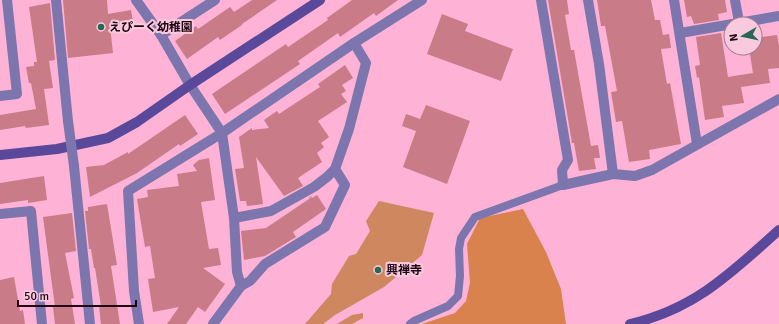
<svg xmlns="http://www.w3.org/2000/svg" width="779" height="324" font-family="Signika,'Noto Sans JP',sans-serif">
<rect width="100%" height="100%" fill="#feb2d5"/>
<g fill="#ce875f">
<polygon points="379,201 434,213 422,255 384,287 335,315 323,324 305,324 331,294 332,284 349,256 356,254 370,231 366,221"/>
<polygon points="363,313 363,318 352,324 337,324 352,315"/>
</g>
<polygon fill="#da824d" points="523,209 546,252 561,289 566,324 422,324 455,313 466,301 470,283 467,244 480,218"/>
<g fill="#c97b87">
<polygon points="63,0 107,0 108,14 131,10 133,22 110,26 113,53 68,58"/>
<polygon points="252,0 277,0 242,24 242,25 220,40 218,37 187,59 175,41 196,26 198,29 230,7 234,12"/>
<polygon points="352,0 398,0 376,16 374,13 340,37 338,33 298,61 300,64 225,114 212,94 286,44 288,47 328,20 327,18"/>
<polygon points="548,0 567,0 569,14 565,15 571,50 574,50 591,146 598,145 600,158 594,158 596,169 579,171 574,143 572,143"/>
<polygon points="597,0 651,0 655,20 660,20 663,35 669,34 671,48 661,49 667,84 670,83 681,144 649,150 650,159 629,162 622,121 616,122 611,92 617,91 605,26 601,26"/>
<polygon points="684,0 725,0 727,12 718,14 719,20 694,24 691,16 687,17"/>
<polygon points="50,3 55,60 49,61 53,88 44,89 49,125 26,128 25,126 0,130 0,115 36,109 31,83 29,83 26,67 34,66 34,62 37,62 29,7"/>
<polygon points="442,14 468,24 465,31 513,49 501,81 427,54"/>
<polygon points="721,33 728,77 753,73 749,48 755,48 755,38 777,35 779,46 779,68 768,69 770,83 741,87 744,103 722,106 724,117 705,120 699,77 697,78 695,66 700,65 696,37"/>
<polygon points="345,65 353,78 342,85 346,91 341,94 347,102 318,121 329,137 321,143 324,147 317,153 322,162 298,178 303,186 284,196 256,157 263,204 247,206 246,201 240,201 235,169 244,168 239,137 252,128 252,130 269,128 264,120 277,111 279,114 320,87 318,84"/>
<polygon points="426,105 470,121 447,184 403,167 416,131 402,126 406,114 420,119"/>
<polygon points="185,115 198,134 180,146 179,144 137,173 90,197 86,167 104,165 128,152 128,154"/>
<polygon points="209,158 215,200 201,202 209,249 218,248 221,265 203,268 225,284 205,312 198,307 186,324 167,324 179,307 153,312 148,279 155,278 150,246 145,247 137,199 148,197 147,190 179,186 177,174 197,171 193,165 199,160"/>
<polygon points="44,176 47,200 28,203 28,200 0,204 0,183"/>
<polygon points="317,195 326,209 293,232 296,237 265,256 244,260 241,231 266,228 312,197 308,198 311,196 312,198"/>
<polygon points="107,204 117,265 111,266 120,324 101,324 99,306 101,306 95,268 94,268 91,249 89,249 85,211 88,211 88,207"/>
<polygon points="72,213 76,251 65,253 74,298 71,299 75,324 55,324 53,307 55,307 43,217"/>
<polygon points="14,277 20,311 23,310 25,324 0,324 0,280"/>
</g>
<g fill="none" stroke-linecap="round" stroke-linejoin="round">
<polyline stroke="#7d75ad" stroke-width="8" points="410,324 414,321 448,306 458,296 460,276 459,249 461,238 475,217 563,185"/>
<g stroke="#7d75ad" stroke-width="10">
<polyline points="56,0 68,121"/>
<polyline points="136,0 161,35 190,85 222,133 234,218 237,272 241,286 213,324"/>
<polyline points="541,0 568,160 562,170 563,185 613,174 635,176 652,170 779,99"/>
<polyline points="588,0 599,64 613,174"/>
<polyline points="674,0 697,144"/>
<polyline points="735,0 739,22"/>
<polyline points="680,33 779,16"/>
<polyline points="161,35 215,0"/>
<polyline points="0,96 17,94 7,0"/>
<polyline points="74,166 90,324"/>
<polyline points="0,214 31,211 42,324"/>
<polyline points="234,218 271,211 314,187 327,177 335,169 349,129 366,63 354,43"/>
<polyline points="241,286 250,281 265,264 325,227 345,185 335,169"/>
<polyline points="139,324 134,291 128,191 222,133 354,43 422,0"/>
</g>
<g stroke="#5a499a" stroke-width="10">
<polyline points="0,155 57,149 108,138 137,122 190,85 320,0"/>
<path d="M 630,324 C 695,309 731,273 779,230"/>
</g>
<polyline stroke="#7d75ad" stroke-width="10" points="68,121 74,166"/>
</g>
<g fill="#2a6855" stroke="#f9cade" stroke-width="1.5">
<circle cx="101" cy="27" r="4"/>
<circle cx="378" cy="270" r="4"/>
</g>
<g text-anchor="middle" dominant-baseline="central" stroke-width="4" stroke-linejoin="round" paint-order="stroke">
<g font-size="12" font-weight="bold" fill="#1f0513" stroke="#f9cade" text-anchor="start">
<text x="109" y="27">えぴーく幼稚園</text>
<text x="386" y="270">興禅寺</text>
</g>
</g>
<g transform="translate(743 36) rotate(261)"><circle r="19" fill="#f9cade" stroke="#a27b8d"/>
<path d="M0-3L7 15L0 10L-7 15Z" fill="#2a6855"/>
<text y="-6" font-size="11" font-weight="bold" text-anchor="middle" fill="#1f0513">N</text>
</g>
<path d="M18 300v6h118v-6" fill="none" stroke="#1f0513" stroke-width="2"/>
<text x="24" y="300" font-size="12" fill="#1f0513" stroke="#f9cade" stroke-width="3" paint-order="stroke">50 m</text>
</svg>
